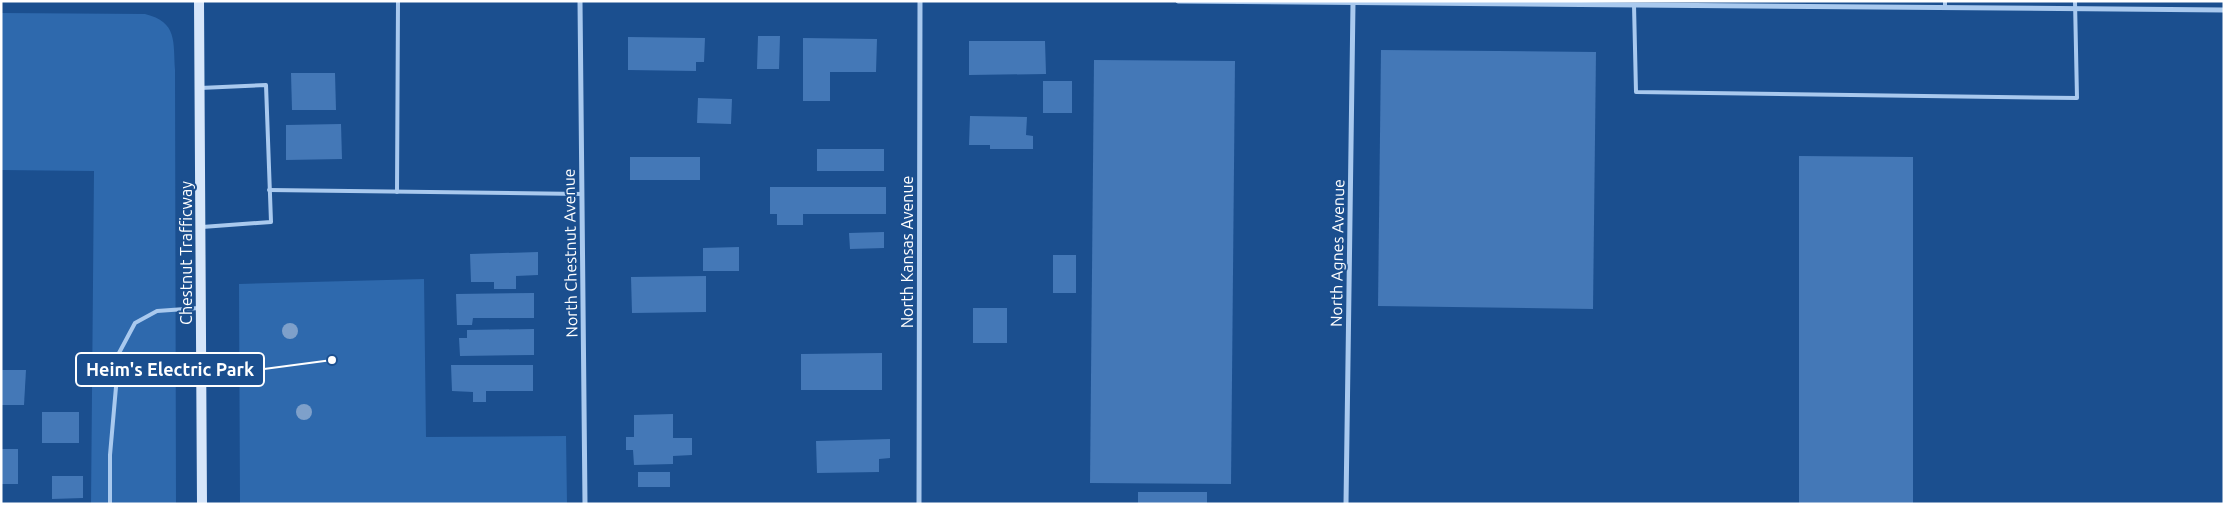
<svg xmlns="http://www.w3.org/2000/svg" width="2225" height="505" font-family="Ubuntu,sans-serif">
<rect width="100%" height="100%" fill="#1b4f8f"/>
<g fill="#2e69ad">
<path d="M 1,13 L 145,14 C 178,22 173,42 175,70 L 176,504 L 91,504 L 94,171 L 1,170 Z"/>
<polygon points="424,279 426,437 566,436 567,504 240,504 239,284"/>
</g>
<g fill="#4478b7">
<polygon points="758,36 780,36 779,69 757,69"/>
<polygon points="628,37 705,38 704,62 696,62 696,71 628,70"/>
<polygon points="803,38 877,39 876,72 830,72 830,101 803,101"/>
<polygon points="969,41 1045,41 1046,74 969,75"/>
<polygon points="1381,50 1596,52 1593,309 1378,306"/>
<polygon points="1094,60 1235,61 1231,484 1090,483"/>
<polygon points="291,73 335,73 336,110 292,110"/>
<rect x="1043" y="81" width="29" height="32"/>
<polygon points="698,98 732,99 731,124 697,123"/>
<polygon points="970,116 1027,117 1026,135 1033,136 1033,149 990,149 990,145 969,145"/>
<polygon points="341,124 342,159 286,160 286,125"/>
<rect x="817" y="149" width="67" height="22"/>
<polygon points="1799,156 1913,157 1913,504 1799,504"/>
<rect x="630" y="157" width="70" height="23"/>
<polygon points="770,187 886,187 886,214 803,214 803,225 777,225 777,214 770,214"/>
<polygon points="884,232 884,248 850,249 849,233"/>
<polygon points="739,247 739,271 703,271 703,248"/>
<polygon points="538,252 538,275 516,276 516,289 494,289 494,282 471,282 470,254"/>
<rect x="1053" y="255" width="23" height="38"/>
<polygon points="706,276 706,312 632,313 631,277"/>
<polygon points="534,293 534,318 473,318 472,325 457,325 456,294"/>
<rect x="973" y="308" width="34" height="35"/>
<polygon points="534,329 534,355 460,356 459,338 467,338 467,330"/>
<polygon points="882,353 882,390 801,390 801,354"/>
<polygon points="451,365 533,365 533,391 486,391 486,402 473,402 473,392 452,391"/>
<polygon points="1,370 26,370 24,405 1,405"/>
<rect x="42" y="412" width="37" height="31"/>
<polygon points="673,414 673,438 692,438 692,455 673,456 673,464 634,465 633,450 626,450 626,437 634,437 634,415"/>
<polygon points="890,439 890,458 879,459 879,472 817,473 816,441"/>
<rect x="1" y="449" width="17" height="35"/>
<rect x="638" y="472" width="32" height="15"/>
<polygon points="52,476 83,476 83,498 52,499"/>
<rect x="1138" y="492" width="69" height="12"/>
</g>
<g fill="none" stroke-linecap="round" stroke-linejoin="round">
<g stroke="#a9c9ee" stroke-width="4">
<polyline points="1634,5 1636,92 2077,98 2075,1"/>
<polyline points="1945,7 1945,1"/>
<polyline points="200,88 266,85 271,222 202,227"/>
<polyline points="269,190 582,194"/>
<polyline points="397,192 398,1"/>
<polyline points="110,504 110,455 119,353 135,323 157,311 199,308"/>
</g>
<g stroke="#a9c9ee" stroke-width="5">
<polyline points="580,1 585,504"/>
<polyline points="1178,1 2224,10"/>
<polyline points="919,504 920,1"/>
<polyline points="1346,504 1353,3"/>
</g>
<polyline stroke="#d6e6fa" stroke-width="10" points="199,1 202,504"/>
</g>
<g fill="#7ea0ca">
<circle cx="290" cy="331" r="8"/>
<circle cx="304" cy="412" r="8"/>
</g>
<g text-anchor="middle" dominant-baseline="central" stroke-width="4" stroke-linejoin="round" paint-order="stroke">
<g font-size="16" fill="#fff" stroke="#1b4f8f">
<text transform="translate(907 252) rotate(-90)">North Kansas Avenue</text>
<text transform="translate(186 253) rotate(-90)">Chestnut Trafficway</text>
<text transform="translate(570 253) rotate(-91)">North Chestnut Avenue</text>
<text transform="translate(1337 253) rotate(-89)">North Agnes Avenue</text>
</g>
</g>
<path fill="none" stroke="#fff" stroke-width="2" d="M332 360L264 369"/>
<circle fill="#fff" stroke="#1b4f8f" stroke-width="2" cx="332" cy="360" r="5"/>
<rect fill="#1b4f8f" stroke="#fff" stroke-width="2" x="76" y="353" width="188" height="33" rx="5"/>
<g font-size="18" text-anchor="middle" font-weight="bold" fill="#fff">
<text x="170" y="376">Heim's Electric Park</text>
</g>
<rect width="2225" height="505" fill="none" stroke="#ffffff" stroke-width="5"/>
</svg>
